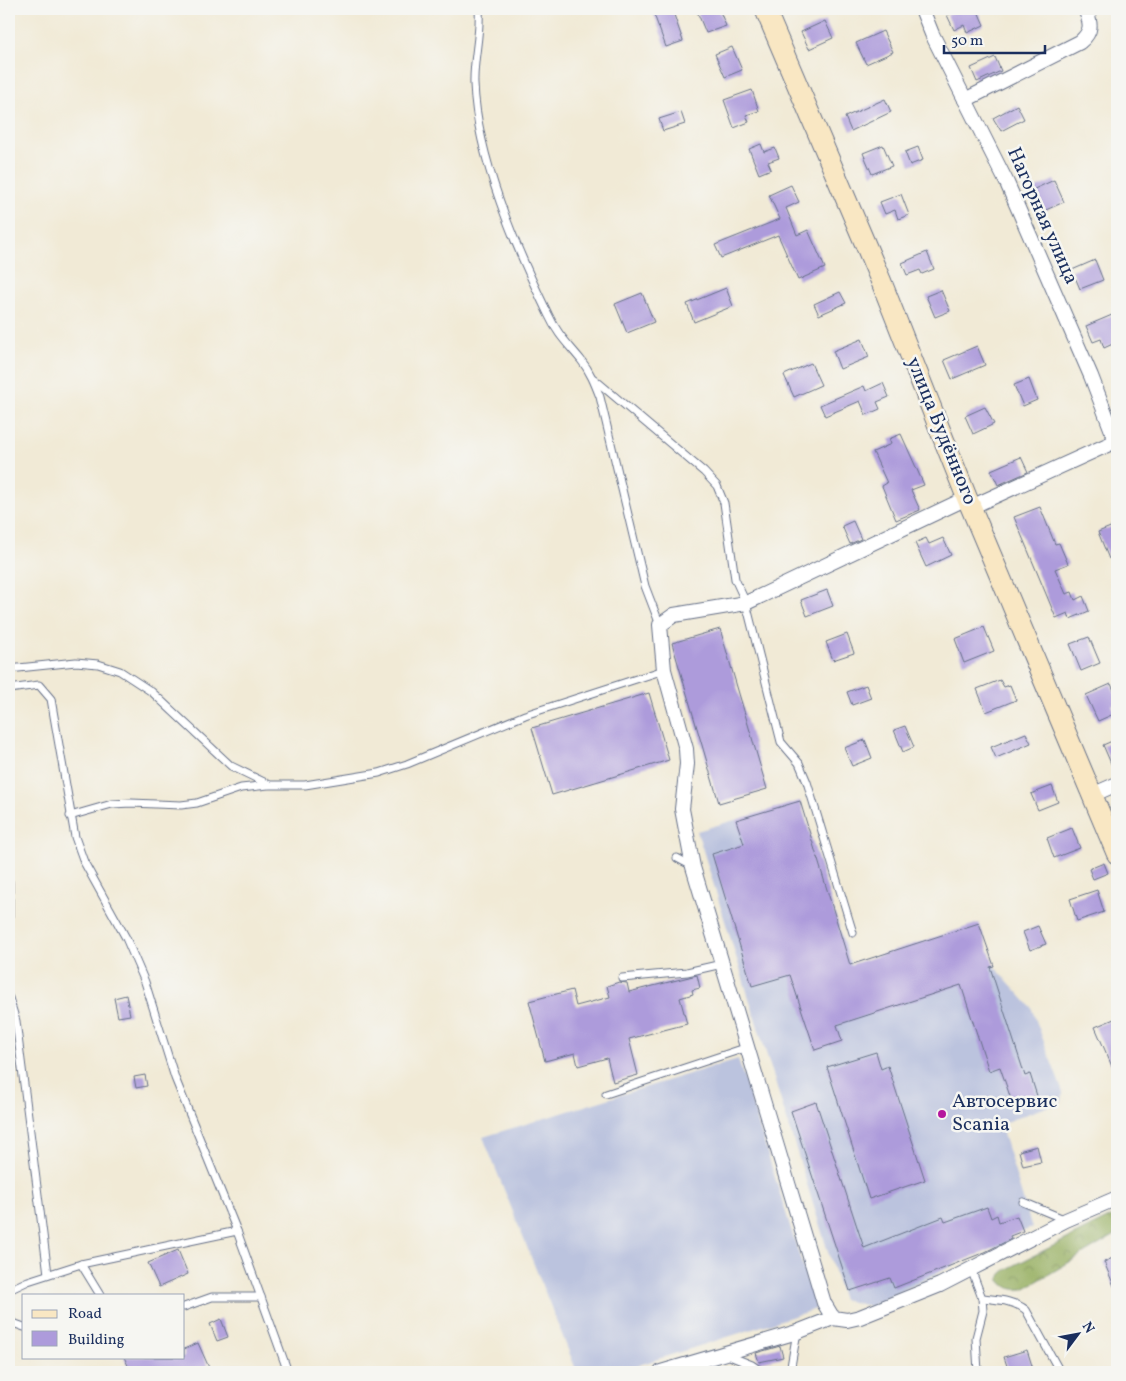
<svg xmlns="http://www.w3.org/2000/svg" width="1126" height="1381" font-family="Vollkorn,serif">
<defs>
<pattern id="forest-crowns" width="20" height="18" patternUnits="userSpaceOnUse" patternTransform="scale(1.25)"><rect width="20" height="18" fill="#96af60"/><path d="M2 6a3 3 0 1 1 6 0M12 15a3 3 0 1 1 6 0" fill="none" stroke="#7a8f52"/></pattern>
</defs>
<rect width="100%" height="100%" fill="#f6f6f2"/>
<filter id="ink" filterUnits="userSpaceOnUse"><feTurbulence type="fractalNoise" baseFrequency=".02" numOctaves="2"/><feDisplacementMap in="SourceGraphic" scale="10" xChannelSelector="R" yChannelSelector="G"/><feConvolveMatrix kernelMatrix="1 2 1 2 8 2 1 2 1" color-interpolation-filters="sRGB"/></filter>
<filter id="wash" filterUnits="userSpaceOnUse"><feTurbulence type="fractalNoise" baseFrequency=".0096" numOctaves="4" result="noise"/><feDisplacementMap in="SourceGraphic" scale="20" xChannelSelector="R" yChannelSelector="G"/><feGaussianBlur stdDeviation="1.12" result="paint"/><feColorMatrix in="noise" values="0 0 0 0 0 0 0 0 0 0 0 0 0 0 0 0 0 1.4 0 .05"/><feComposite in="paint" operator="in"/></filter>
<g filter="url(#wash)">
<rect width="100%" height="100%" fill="#f1ead6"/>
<g fill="#bbc3de">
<polygon points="800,801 851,965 979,923 994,966 1031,1007 1063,1093 1062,1101 1000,1124 1032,1228 1010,1236 1012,1242 973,1256 870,1306 843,1300 697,831"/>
<polygon points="738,1059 816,1309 617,1372 577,1372 483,1137"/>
</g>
<path fill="url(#forest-crowns)" stroke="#586f5f" d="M 1117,1214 L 1117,1234 L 1024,1289 C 1013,1290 1006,1289 999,1279 L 1001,1274 L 1007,1269 Z"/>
<g id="blocks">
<g fill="#ad9bdb">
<polygon points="652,9 672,9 683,41 666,47"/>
<polygon points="696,9 719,9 726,26 706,33"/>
<polygon points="962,9 977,9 984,25 967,33 964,25 954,30 947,15"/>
<polygon points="825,21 833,38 809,49 801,32"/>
<polygon points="883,31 893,52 866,64 856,43"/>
<polygon points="732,47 742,70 725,77 715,54"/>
<polygon points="995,57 1001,71 977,82 971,68"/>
<polygon points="752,90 759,111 746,115 749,122 734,128 724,100"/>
<polygon points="885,99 891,112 851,131 845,117"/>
<polygon points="1017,105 1024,119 1001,131 993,118"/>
<polygon points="681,112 685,124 663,131 659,119"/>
<polygon points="761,144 764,152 775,148 779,158 768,162 771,169 759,174 749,149"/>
<polygon points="883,145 892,166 872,174 863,153"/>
<polygon points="918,147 923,160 910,165 905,152"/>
<polygon points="1054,180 1064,202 1039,213 1030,191"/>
<polygon points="791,185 799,202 786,208 797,235 808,230 825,268 798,280 778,235 721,258 715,245 780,219 769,195"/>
<polygon points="901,194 909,215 898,219 895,210 885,214 880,202"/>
<polygon points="927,252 934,269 922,274 920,270 907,275 902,263"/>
<polygon points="1095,260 1103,280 1080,289 1072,270"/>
<polygon points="726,288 733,306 694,322 687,304"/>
<polygon points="941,290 950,311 935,317 926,296"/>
<polygon points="840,292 846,303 819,315 814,304"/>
<polygon points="642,293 654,322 627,333 615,304"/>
<polygon points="1112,315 1117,327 1117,342 1104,348 1101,339 1093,342 1086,326"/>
<polygon points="862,339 869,357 840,369 833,351"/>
<polygon points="977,346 985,365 952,379 944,360"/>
<polygon points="811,363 821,385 794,397 784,375"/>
<polygon points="1029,379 1037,400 1023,406 1014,385"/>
<polygon points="883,383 889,397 877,402 880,409 866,415 860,401 825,416 820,405 864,386 866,391"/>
<polygon points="985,407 994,424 973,434 965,416"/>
<polygon points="901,434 924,485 911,490 920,510 896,520 882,486 887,483 873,452 891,444 889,439"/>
<polygon points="1021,457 1028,472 998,485 991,470"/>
<polygon points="1040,507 1055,544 1059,543 1068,564 1055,569 1066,594 1072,592 1075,600 1083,596 1089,611 1070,619 1068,613 1056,618 1014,517"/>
<polygon points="853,521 861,539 850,544 842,526"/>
<polygon points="1113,526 1117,537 1117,555 1109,559 1098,532"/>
<polygon points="926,538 929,544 943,538 951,555 926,567 915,543"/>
<polygon points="827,590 833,606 807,616 801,600"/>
<polygon points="984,627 994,651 964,663 955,639"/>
<polygon points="720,629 767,789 719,803 672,643"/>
<polygon points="847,634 854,653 833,660 826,642"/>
<polygon points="1089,637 1100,663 1081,671 1070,644"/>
<polygon points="1000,680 1004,687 1010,685 1016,700 986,712 977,689"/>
<polygon points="1111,684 1117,697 1117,703 1112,705 1116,713 1098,721 1086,695"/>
<polygon points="866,685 871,698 852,705 847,692"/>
<polygon points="649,693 669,760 552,795 532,728"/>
<polygon points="905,726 914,747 903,752 894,730"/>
<polygon points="1026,733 1031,743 996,758 991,747"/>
<polygon points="1117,739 1117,775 1116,775 1103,745"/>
<polygon points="865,740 872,758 852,766 844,748"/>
<polygon points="1052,786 1058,802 1038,810 1031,794"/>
<polygon points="800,801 850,965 979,923 994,966 990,967 1025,1076 1030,1074 1038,1099 1014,1108 1000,1067 989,1071 961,985 837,1025 842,1041 815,1050 790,975 752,986 712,854 744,844 736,820"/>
<polygon points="1072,828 1080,848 1054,858 1047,838"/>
<polygon points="1104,863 1108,873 1093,879 1089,869"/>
<polygon points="1097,890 1104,912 1077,921 1070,899"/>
<polygon points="1038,926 1046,944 1030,950 1023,932"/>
<polygon points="697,975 700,988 692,990 693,994 680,998 687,1024 629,1039 638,1075 613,1082 607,1058 578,1066 575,1053 545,1061 529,1001 572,990 576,1006 610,997 607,986 619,982 627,983 629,992"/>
<polygon points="126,995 130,1015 118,1017 114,998"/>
<polygon points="1114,1019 1117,1027 1117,1078 1095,1027"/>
<polygon points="876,1052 881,1069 888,1066 925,1180 869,1199 827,1067"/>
<polygon points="145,1075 147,1086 136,1088 134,1077"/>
<polygon points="816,1102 864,1248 943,1217 945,1222 987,1207 991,1218 997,1215 999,1222 1017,1216 1023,1231 1010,1236 1011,1239 985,1252 894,1288 890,1278 850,1291 791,1111"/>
<polygon points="1037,1146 1041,1162 1023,1166 1019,1151"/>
<polygon points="178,1250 188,1274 159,1287 148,1263"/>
<polygon points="1117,1256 1117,1293 1104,1262"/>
<polygon points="221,1319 228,1337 217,1341 210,1324"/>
<polygon points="198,1343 211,1372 131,1372 124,1357 184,1357 184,1349"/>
<polygon points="780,1346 783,1357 759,1362 756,1353"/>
<polygon points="1027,1350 1034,1372 1009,1372 1004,1357"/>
</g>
</g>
</g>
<g filter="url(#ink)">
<use href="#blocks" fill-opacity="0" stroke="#667088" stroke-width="1"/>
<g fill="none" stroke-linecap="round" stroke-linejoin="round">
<defs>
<g id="lane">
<path d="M 479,9 C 481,34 473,59 474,84 C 477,158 516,248 548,314 C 557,334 568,344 581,360 C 590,371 595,384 600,397 L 645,586 L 660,625"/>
<polyline points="594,379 704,472 717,486 724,503 735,579 746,603 781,742 799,763 807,782 853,933"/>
<polyline points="9,669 76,662 98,664 120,671 152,692 231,766 270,785 305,785 379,773 407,764 525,715 664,670"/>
<polyline points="9,689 39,685 51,699 75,837 84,862 126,938 145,982 175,1078 237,1231"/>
<polyline points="70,816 112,804 131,803 181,805 197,803 241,788 268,785"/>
<polyline points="677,858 692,866"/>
<polyline points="9,882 9,919"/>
<polyline points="622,978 687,972 722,964"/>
<polyline points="9,998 16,1021 48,1274"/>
<polyline points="606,1094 748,1047"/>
<polyline points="1023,1202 1066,1220"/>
<polyline points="81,1264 100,1295"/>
<polyline points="971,1269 982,1298 983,1311 976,1338 978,1372"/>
<polyline points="9,1290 28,1281 81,1264 237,1231 288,1372"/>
<path d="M 982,1298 C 998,1300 1013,1300 1026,1310 L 1060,1372"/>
<polyline points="184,1307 212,1297 261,1297"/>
<polyline points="9,1319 13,1323 24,1327"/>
<polyline points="727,1355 752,1365 762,1372"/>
<polyline points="790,1372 797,1332"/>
</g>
<g id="street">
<polyline points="922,9 932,34 1007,183 1091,376 1117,444"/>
<path d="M 965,100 L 1080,42 C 1093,31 1091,23 1085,9"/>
<polyline points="967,498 746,603 674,615 660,625 664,670 686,749 687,764 682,809 693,867 824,1303 833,1318 847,1320 860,1317 940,1285 1066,1220 1117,1198"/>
<polyline points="971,507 1116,441"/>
<polyline points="1092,795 1117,784"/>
<polyline points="661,1372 797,1332 833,1318"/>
</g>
<polyline id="secondary" points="765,9 881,281 967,498 1117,854"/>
</defs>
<use href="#lane" stroke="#667088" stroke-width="9"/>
<use href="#street" stroke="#667088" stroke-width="16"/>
<use href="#secondary" stroke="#667088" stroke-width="22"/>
<use href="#lane" stroke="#fff" stroke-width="7"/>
<use href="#street" stroke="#fff" stroke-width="14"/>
<use href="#secondary" stroke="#f9e7c3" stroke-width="20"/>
</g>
</g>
<circle fill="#b5179e" stroke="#f6f6f2" stroke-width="2" cx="942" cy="1114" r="5"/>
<g text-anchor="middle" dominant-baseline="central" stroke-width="5" stroke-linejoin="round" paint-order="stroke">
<g font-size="20" fill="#1b2f5e" stroke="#f6f6f2">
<text transform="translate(1042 216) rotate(66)">Нагорная улица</text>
<text transform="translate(941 431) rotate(68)">улица Будённого</text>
</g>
<g font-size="20" fill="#1b2f5e" stroke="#f6f6f2" text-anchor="start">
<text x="952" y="1102">Автосервис<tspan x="952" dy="23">Scania</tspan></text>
</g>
</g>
<rect width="1126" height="1381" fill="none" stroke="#f6f6f2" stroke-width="30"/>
<rect x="22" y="1294" width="162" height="65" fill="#f6f6f2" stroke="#9ea6b7"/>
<rect x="32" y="1310" width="25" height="8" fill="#f9e7c3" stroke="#9ea6b7"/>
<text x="68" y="1318" font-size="15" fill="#1b2f5e">Road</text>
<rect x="32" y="1331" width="25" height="15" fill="#ad9bdb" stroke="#9ea6b7"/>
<text x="68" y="1344" font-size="15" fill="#1b2f5e">Building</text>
<g transform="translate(1078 1334) rotate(58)" stroke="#f6f6f2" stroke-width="4" paint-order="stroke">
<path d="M0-4L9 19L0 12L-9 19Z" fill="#1b2f5e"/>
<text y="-8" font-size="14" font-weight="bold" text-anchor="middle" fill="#1b2f5e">N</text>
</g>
<path d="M944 45v8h101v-8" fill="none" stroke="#1b2f5e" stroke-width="2.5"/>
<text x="951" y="45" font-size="15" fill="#1b2f5e" stroke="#f6f6f2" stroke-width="4" paint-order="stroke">50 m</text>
</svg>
